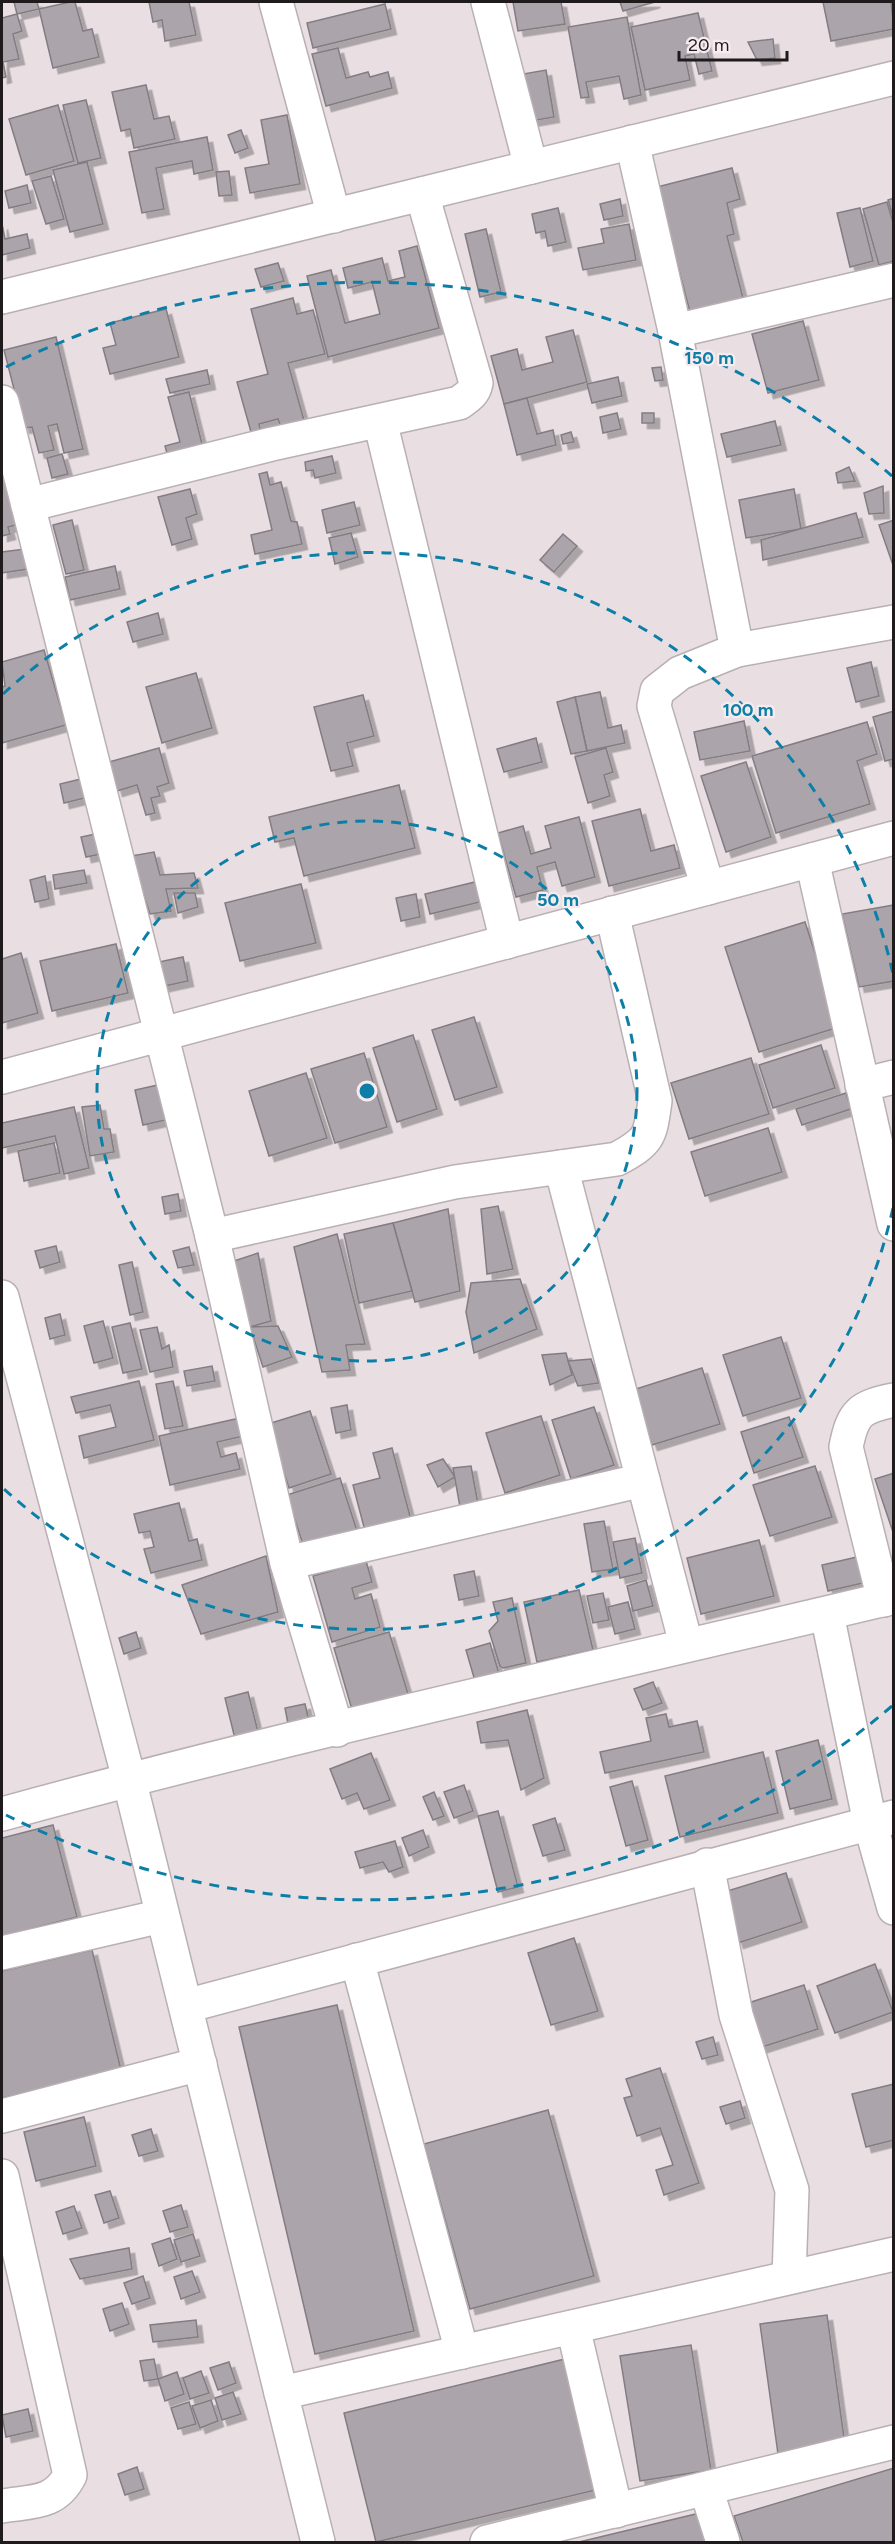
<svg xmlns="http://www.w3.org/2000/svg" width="895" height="2544" font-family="Figtree,sans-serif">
<defs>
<filter id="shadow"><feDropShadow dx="5.5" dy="5.5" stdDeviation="0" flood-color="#0004"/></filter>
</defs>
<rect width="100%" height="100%" fill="#e9dfe3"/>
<g fill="#aba5ab" stroke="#837d83" stroke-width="1.5" filter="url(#shadow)">
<polygon points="14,2 37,2 39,9 17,14"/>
<polygon points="70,2 75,2 83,31 92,29 99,57 53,68 39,9"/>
<polygon points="149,2 189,2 196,35 165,41 162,20 153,22"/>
<polygon points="513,2 561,2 565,24 518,31"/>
<polygon points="620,2 655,2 623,11"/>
<polygon points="823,2 891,2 894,29 831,41"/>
<polygon points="385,4 391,29 313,48 307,23"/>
<polygon points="698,13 712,71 699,74 694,54 685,56 690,80 645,90 631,27"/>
<polygon points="17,14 22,31 13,34 19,59 3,62 6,77 2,78 2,18"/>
<polygon points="627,17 641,95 624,99 619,76 586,82 589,97 581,98 568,27"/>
<polygon points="773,39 775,58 757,60 748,42"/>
<polygon points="338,48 346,78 368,72 370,77 388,72 392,88 326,106 312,54"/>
<polygon points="546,70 554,117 531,121 523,74"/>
<polygon points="146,85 154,119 169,116 175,139 134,148 130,129 121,131 112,92"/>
<polygon points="86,100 101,158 78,163 63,105"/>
<polygon points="58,105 74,161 26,175 9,119"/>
<polygon points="287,115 300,184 250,193 245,168 269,164 261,120"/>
<polygon points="241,130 248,148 235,153 228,135"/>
<polygon points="207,137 213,170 194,174 192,161 156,168 164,209 142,213 129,152"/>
<polygon points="87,162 103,224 70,232 53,170"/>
<polygon points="732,168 740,199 727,203 734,234 727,236 743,298 690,312 657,187"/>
<polygon points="229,171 232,195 219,196 216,172"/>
<polygon points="51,176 64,219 46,224 32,181"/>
<polygon points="27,185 31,203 9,208 5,191"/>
<polygon points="894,198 894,220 888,200"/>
<polygon points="620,199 623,216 604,220 600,204"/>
<polygon points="887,202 894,226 894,261 879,265 863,209"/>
<polygon points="558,208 566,242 548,246 545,231 536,233 532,214"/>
<polygon points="860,208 873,261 850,267 837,213"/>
<polygon points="2,224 5,239 27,234 30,248 2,255"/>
<polygon points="629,224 636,260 583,270 578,248 604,243 601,229"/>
<polygon points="486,229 501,292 480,297 465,234"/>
<polygon points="417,246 439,328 328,357 307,276 331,270 345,323 380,314 372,282 348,288 343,268 382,258 388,281 405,277 399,251"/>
<polygon points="278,263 284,281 261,287 255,269"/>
<polygon points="293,298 297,314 313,310 325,354 288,363 305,424 282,430 278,419 259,424 262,437 253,439 237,382 268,374 251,309"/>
<polygon points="166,309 179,357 110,374 103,348 116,345 110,323"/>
<polygon points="803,321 819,380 768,393 752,334"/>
<polygon points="573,330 587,382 504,404 491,356 517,349 522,370 553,362 546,337"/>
<polygon points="56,337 83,449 64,453 57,424 48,426 54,450 39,453 32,427 24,428 4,350"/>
<polygon points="661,367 663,380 655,381 652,368"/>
<polygon points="207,370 210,384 170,393 166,379"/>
<polygon points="618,377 622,396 592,403 587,384"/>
<polygon points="189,392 205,456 170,464 165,446 180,442 168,397"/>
<polygon points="527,398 537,434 553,430 556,445 517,455 504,404"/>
<polygon points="617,413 621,429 603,433 600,417"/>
<rect x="642" y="413" width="12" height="10"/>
<polygon points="775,421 781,445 727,457 721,434"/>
<polygon points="571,432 574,442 563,444 561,435"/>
<polygon points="62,454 68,474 52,478 47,458"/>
<polygon points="332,456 336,473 315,478 313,470 306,471 305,462"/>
<polygon points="2,466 20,524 8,527 10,534 2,536"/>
<polygon points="849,467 855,481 838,483 836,473"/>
<polygon points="267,472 270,485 281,482 291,521 297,522 302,544 255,554 251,535 272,530 259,474"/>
<polygon points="883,486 884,513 869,514 864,493"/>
<polygon points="190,489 197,514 186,518 192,539 172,545 158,497"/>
<polygon points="794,489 801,529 746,538 739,500"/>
<polygon points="354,502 360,525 327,533 322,510"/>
<polygon points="856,513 863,537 763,560 761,540"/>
<polygon points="72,520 84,570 66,574 53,525"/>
<polygon points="894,520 894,568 879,525"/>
<polygon points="351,533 358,557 335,564 329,538"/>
<polygon points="563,534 577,546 554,572 540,560"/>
<polygon points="25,549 28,569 2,573 2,552"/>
<polygon points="115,566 120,589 70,600 65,577"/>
<polygon points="158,613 163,634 133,642 127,622"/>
<polygon points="44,650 66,725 2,743 2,687 5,686 2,662"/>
<polygon points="871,662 879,696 856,702 847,668"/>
<polygon points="196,673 212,728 162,743 146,687"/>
<polygon points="600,692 608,728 621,725 625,743 587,751 575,697"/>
<polygon points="363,695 374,736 347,743 353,766 331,771 314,707"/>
<polygon points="575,697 587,751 571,754 557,702"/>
<polygon points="894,711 894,759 885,761 873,717"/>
<polygon points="744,721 750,751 700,760 694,732"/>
<polygon points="867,722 877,754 857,761 870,804 776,833 752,756"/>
<polygon points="536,738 542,762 504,772 497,749"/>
<polygon points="159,748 169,783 157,787 160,796 151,798 155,813 146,815 137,785 117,791 109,762"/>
<polygon points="606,748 613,772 604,775 610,796 588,803 575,757"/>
<polygon points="746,762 771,837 726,852 701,776"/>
<polygon points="81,779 85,798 64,803 60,784"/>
<polygon points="399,785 415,848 304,876 294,838 275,842 269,817"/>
<polygon points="640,809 651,851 674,845 680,868 609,886 592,821"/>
<polygon points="579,817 595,877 562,886 555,862 537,867 543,890 516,897 498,833 523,826 531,854 551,848 545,826"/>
<polygon points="96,834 101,854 86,857 81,837"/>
<polygon points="154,852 160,875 194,873 198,888 166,889 171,911 150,914 131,856"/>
<polygon points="84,870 87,883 55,889 53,875"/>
<polygon points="45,876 49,899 35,902 30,880"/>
<polygon points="475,882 480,902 430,914 425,894"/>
<polygon points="301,884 316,943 240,961 225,903"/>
<polygon points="174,893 195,893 198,907 178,913"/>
<polygon points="416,894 420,917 401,921 396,898"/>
<polygon points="894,905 894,981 859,987 842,914"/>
<polygon points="805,922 839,1027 759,1052 725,947"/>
<polygon points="116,944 128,993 52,1011 40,961"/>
<polygon points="21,953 38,1013 2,1023 2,959"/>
<polygon points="183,957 188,981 160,987 154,963"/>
<polygon points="474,1017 497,1087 455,1100 432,1030"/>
<polygon points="413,1035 437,1109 397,1122 373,1048"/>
<polygon points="821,1045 835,1088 773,1108 759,1065"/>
<polygon points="364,1053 387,1127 335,1143 311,1069"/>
<polygon points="751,1058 769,1114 689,1139 671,1083"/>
<polygon points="306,1073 327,1138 269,1156 249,1091"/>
<polygon points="158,1085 166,1120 143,1125 135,1090"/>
<polygon points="846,1093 851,1109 802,1125 796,1109"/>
<polygon points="100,1105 104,1129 110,1129 114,1152 90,1156 82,1107"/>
<polygon points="74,1107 89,1168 64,1174 55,1136 2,1148 2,1123"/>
<polygon points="768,1128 782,1172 705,1196 691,1152"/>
<polygon points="54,1143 60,1173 24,1181 18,1151"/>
<polygon points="178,1194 181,1211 165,1214 162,1197"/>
<polygon points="498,1206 513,1269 487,1274 481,1209"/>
<polygon points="448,1209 460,1291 415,1302 393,1223"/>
<polygon points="393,1223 412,1291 359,1303 344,1234"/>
<polygon points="337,1234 365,1344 346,1345 350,1370 322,1372 294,1247"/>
<polygon points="56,1246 60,1262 40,1268 35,1251"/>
<polygon points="189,1247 194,1265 178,1268 173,1251"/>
<polygon points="258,1253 271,1321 250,1327 234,1261"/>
<polygon points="132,1262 143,1312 130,1315 119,1265"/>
<polygon points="520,1279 537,1329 474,1353 466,1312 471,1283"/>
<polygon points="60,1314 65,1335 50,1339 45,1318"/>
<polygon points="103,1321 113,1358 94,1363 84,1326"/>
<polygon points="130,1323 142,1369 123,1373 112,1327"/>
<polygon points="278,1326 292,1357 263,1367 250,1327"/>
<polygon points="157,1327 162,1349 169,1345 173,1367 150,1372 140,1330"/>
<polygon points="781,1337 801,1398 743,1416 723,1355"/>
<polygon points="566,1353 572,1375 550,1385 542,1355"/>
<polygon points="591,1359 599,1383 578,1386 568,1361"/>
<polygon points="212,1366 215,1381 187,1386 184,1371"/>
<polygon points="702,1368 720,1424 652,1445 633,1390"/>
<polygon points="139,1381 154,1440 84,1458 79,1436 116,1427 110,1405 76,1413 71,1397"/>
<polygon points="173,1381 183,1426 165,1429 156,1384"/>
<polygon points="347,1405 351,1430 336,1433 331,1408"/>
<polygon points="594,1407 614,1465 571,1479 552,1420"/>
<polygon points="310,1411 331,1474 289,1488 268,1424"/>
<polygon points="541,1416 560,1475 505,1493 486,1433"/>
<polygon points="789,1417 803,1457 754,1473 741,1432"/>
<polygon points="240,1418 244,1436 217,1442 221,1457 236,1453 240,1469 170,1485 159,1436"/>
<polygon points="392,1448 411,1520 365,1531 353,1485 380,1478 373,1453"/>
<polygon points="443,1459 455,1477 438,1487 427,1465"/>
<polygon points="471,1466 478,1504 460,1507 453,1468"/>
<polygon points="815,1466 832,1517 770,1536 753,1485"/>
<polygon points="894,1473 894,1535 875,1479"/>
<polygon points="340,1478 358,1534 305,1551 287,1495"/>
<polygon points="179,1503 189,1541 197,1539 202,1560 151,1573 144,1549 154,1547 150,1531 139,1533 134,1514"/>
<polygon points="604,1521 613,1569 592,1572 584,1524"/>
<polygon points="635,1538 642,1573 620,1578 613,1542"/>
<polygon points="759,1540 774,1596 701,1614 687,1558"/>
<polygon points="266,1556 278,1612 201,1634 182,1585"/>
<polygon points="857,1557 863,1583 828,1591 822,1565"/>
<polygon points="366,1561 372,1582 352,1588 355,1599 371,1594 380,1627 332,1642 313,1576"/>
<polygon points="474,1571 479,1596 459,1600 454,1575"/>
<polygon points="646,1580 653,1606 633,1611 627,1586"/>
<polygon points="579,1590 593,1650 537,1662 524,1602"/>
<polygon points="603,1593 609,1620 593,1623 587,1596"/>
<polygon points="512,1598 526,1663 503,1668 500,1666 489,1631 498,1621 493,1602"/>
<polygon points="628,1602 635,1629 615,1634 608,1607"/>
<polygon points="136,1632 141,1648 124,1654 119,1638"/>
<polygon points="389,1632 409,1697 353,1713 334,1648"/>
<polygon points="490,1643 499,1674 475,1681 466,1650"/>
<polygon points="653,1682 662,1703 643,1710 634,1689"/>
<polygon points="248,1692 258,1732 237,1747 225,1698"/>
<polygon points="305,1704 310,1725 289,1729 285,1708"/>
<polygon points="527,1710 544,1778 521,1790 508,1740 481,1743 477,1722"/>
<polygon points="666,1714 669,1727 697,1721 704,1752 605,1773 600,1752 651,1741 646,1718"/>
<polygon points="818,1740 832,1799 790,1809 776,1751"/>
<polygon points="763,1752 778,1813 680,1837 665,1776"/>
<polygon points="371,1753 390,1800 364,1809 357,1793 342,1799 330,1769"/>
<polygon points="632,1781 648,1840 626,1846 610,1787"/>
<polygon points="464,1785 473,1811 454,1818 444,1792"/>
<polygon points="434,1792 444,1816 433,1820 423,1797"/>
<polygon points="498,1811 518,1887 498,1892 478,1816"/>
<polygon points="555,1818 565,1850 543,1856 533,1825"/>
<polygon points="53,1825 77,1917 2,1936 2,1838"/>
<polygon points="423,1830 429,1847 409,1856 402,1838"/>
<polygon points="395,1841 403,1867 389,1872 383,1862 360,1868 355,1852"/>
<polygon points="786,1873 802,1922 738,1943 721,1893"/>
<polygon points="574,1938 598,2011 551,2025 528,1953"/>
<polygon points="92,1950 121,2070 2,2098 2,1971"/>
<polygon points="875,1964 893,2012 835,2033 817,1986"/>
<polygon points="804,1985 818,2029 759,2048 745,2004"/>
<polygon points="337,2005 414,2331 315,2354 239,2027"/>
<polygon points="713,2037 718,2055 702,2059 696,2042"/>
<polygon points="660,2068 699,2183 664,2195 656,2170 673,2165 660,2128 637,2136 624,2098 632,2096 626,2079"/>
<polygon points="894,2084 894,2140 866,2147 852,2094"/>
<polygon points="740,2101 745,2118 726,2124 720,2107"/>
<polygon points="548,2110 594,2276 470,2309 424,2144"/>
<polygon points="84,2117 96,2166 36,2181 24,2132"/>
<polygon points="151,2129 158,2151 139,2156 132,2135"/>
<polygon points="110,2191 119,2218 104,2223 95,2195"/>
<polygon points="181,2205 188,2227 170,2232 163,2211"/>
<polygon points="74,2206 82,2228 63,2234 56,2212"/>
<polygon points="193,2234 200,2256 181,2262 174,2240"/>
<polygon points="170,2238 177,2259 159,2266 152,2244"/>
<polygon points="129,2248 132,2269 80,2279 70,2259"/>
<polygon points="192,2271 200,2292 181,2299 174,2277"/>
<polygon points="143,2276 150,2298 132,2304 124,2283"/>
<polygon points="122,2303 129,2324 110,2331 103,2309"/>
<polygon points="827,2315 845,2445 778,2454 760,2324"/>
<polygon points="196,2320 198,2337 153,2342 150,2325"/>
<polygon points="691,2345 711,2470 640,2481 620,2356"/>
<polygon points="569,2358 600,2489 376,2542 344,2413"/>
<polygon points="154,2359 158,2379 144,2381 140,2361"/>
<polygon points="229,2362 236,2383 218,2390 210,2368"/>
<polygon points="201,2371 209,2393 190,2399 183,2378"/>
<polygon points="177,2372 184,2394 165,2401 158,2379"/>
<polygon points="233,2392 241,2414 222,2420 215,2398"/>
<polygon points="211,2400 218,2421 200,2428 192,2406"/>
<polygon points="189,2402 196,2424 178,2429 171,2408"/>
<polygon points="28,2409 33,2431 6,2437 2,2415"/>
<polygon points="137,2467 144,2489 125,2495 118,2474"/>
<polygon points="894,2468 894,2542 743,2542 734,2516"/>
<polygon points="700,2513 707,2542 579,2542"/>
</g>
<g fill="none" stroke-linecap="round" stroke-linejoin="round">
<defs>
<g id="street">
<polyline points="276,2 334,216"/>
<polyline points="488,2 531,167"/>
<polyline points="632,142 675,331 737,650"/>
<polyline points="2,297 894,78"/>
<polyline points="675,331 894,280"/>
<polyline points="2,402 212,1236 287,1563 337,1730"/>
<polyline points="380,421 507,942"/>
<path d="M 28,505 L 272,444 L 459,403 C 467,397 474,394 476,383 L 422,194"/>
<polyline points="812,860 894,1224"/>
<polyline points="708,888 654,706 657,691 680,673 737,650 894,622"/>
<polyline points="2,1077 894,838"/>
<polyline points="862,1085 894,1077"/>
<polyline points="561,1167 686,1644"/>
<path d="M 212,1236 L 455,1182 L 617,1159 C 650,1141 650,1137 655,1101 L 612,913"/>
<polyline points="2,1297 129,1779 318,2542"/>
<polyline points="287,1563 643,1480"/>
<path d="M 884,1600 L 846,1447 C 853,1412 860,1407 894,1400"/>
<polyline points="827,1614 870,1823 894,1908"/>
<path d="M 2,1814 C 297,1733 596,1668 894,1597"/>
<polyline points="707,1865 736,2015 792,2190 789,2277"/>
<polyline points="2,1953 162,1916"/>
<polyline points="357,1960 462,2352"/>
<polyline points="186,2006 894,1817"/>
<polyline points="2,2116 200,2064"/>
<path d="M 2,2176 L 70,2475 C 55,2505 31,2501 2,2506"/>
<polyline points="573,2327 616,2511"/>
<polyline points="281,2393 894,2254"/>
<polyline points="706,2489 723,2542"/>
<polyline points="487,2542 894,2442"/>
</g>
</defs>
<use href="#street" stroke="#b9b0b3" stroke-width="36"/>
<use href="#street" stroke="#fff" stroke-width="33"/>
</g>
<g fill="none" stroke="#0d7fa7" stroke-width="3" stroke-dasharray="10 8">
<circle cx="367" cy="1091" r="270"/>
<path d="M893 1208A539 539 0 0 1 3 1488M3 694A539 539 0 0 1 893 974"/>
<path d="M892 1706A809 809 0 0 1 6 1815M6 367A809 809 0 0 1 892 476"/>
</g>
<circle cx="367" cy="1091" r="9" fill="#0d7fa7" stroke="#f6ecf0" stroke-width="3"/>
<g font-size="18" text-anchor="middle" font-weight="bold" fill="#0d7fa7" stroke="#f6ecf0" stroke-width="4.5" stroke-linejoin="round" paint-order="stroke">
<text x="709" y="364">150 m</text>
<text x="748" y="716">100 m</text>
<text x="558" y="906">50 m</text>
</g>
<rect width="895" height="2544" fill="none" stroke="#1f1b1d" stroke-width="6"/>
<path d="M679 51v9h108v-9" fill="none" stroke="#1f1b1d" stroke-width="3"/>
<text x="688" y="51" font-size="18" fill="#1f1b1d" stroke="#f6ecf0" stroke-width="4.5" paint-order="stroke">20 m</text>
</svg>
